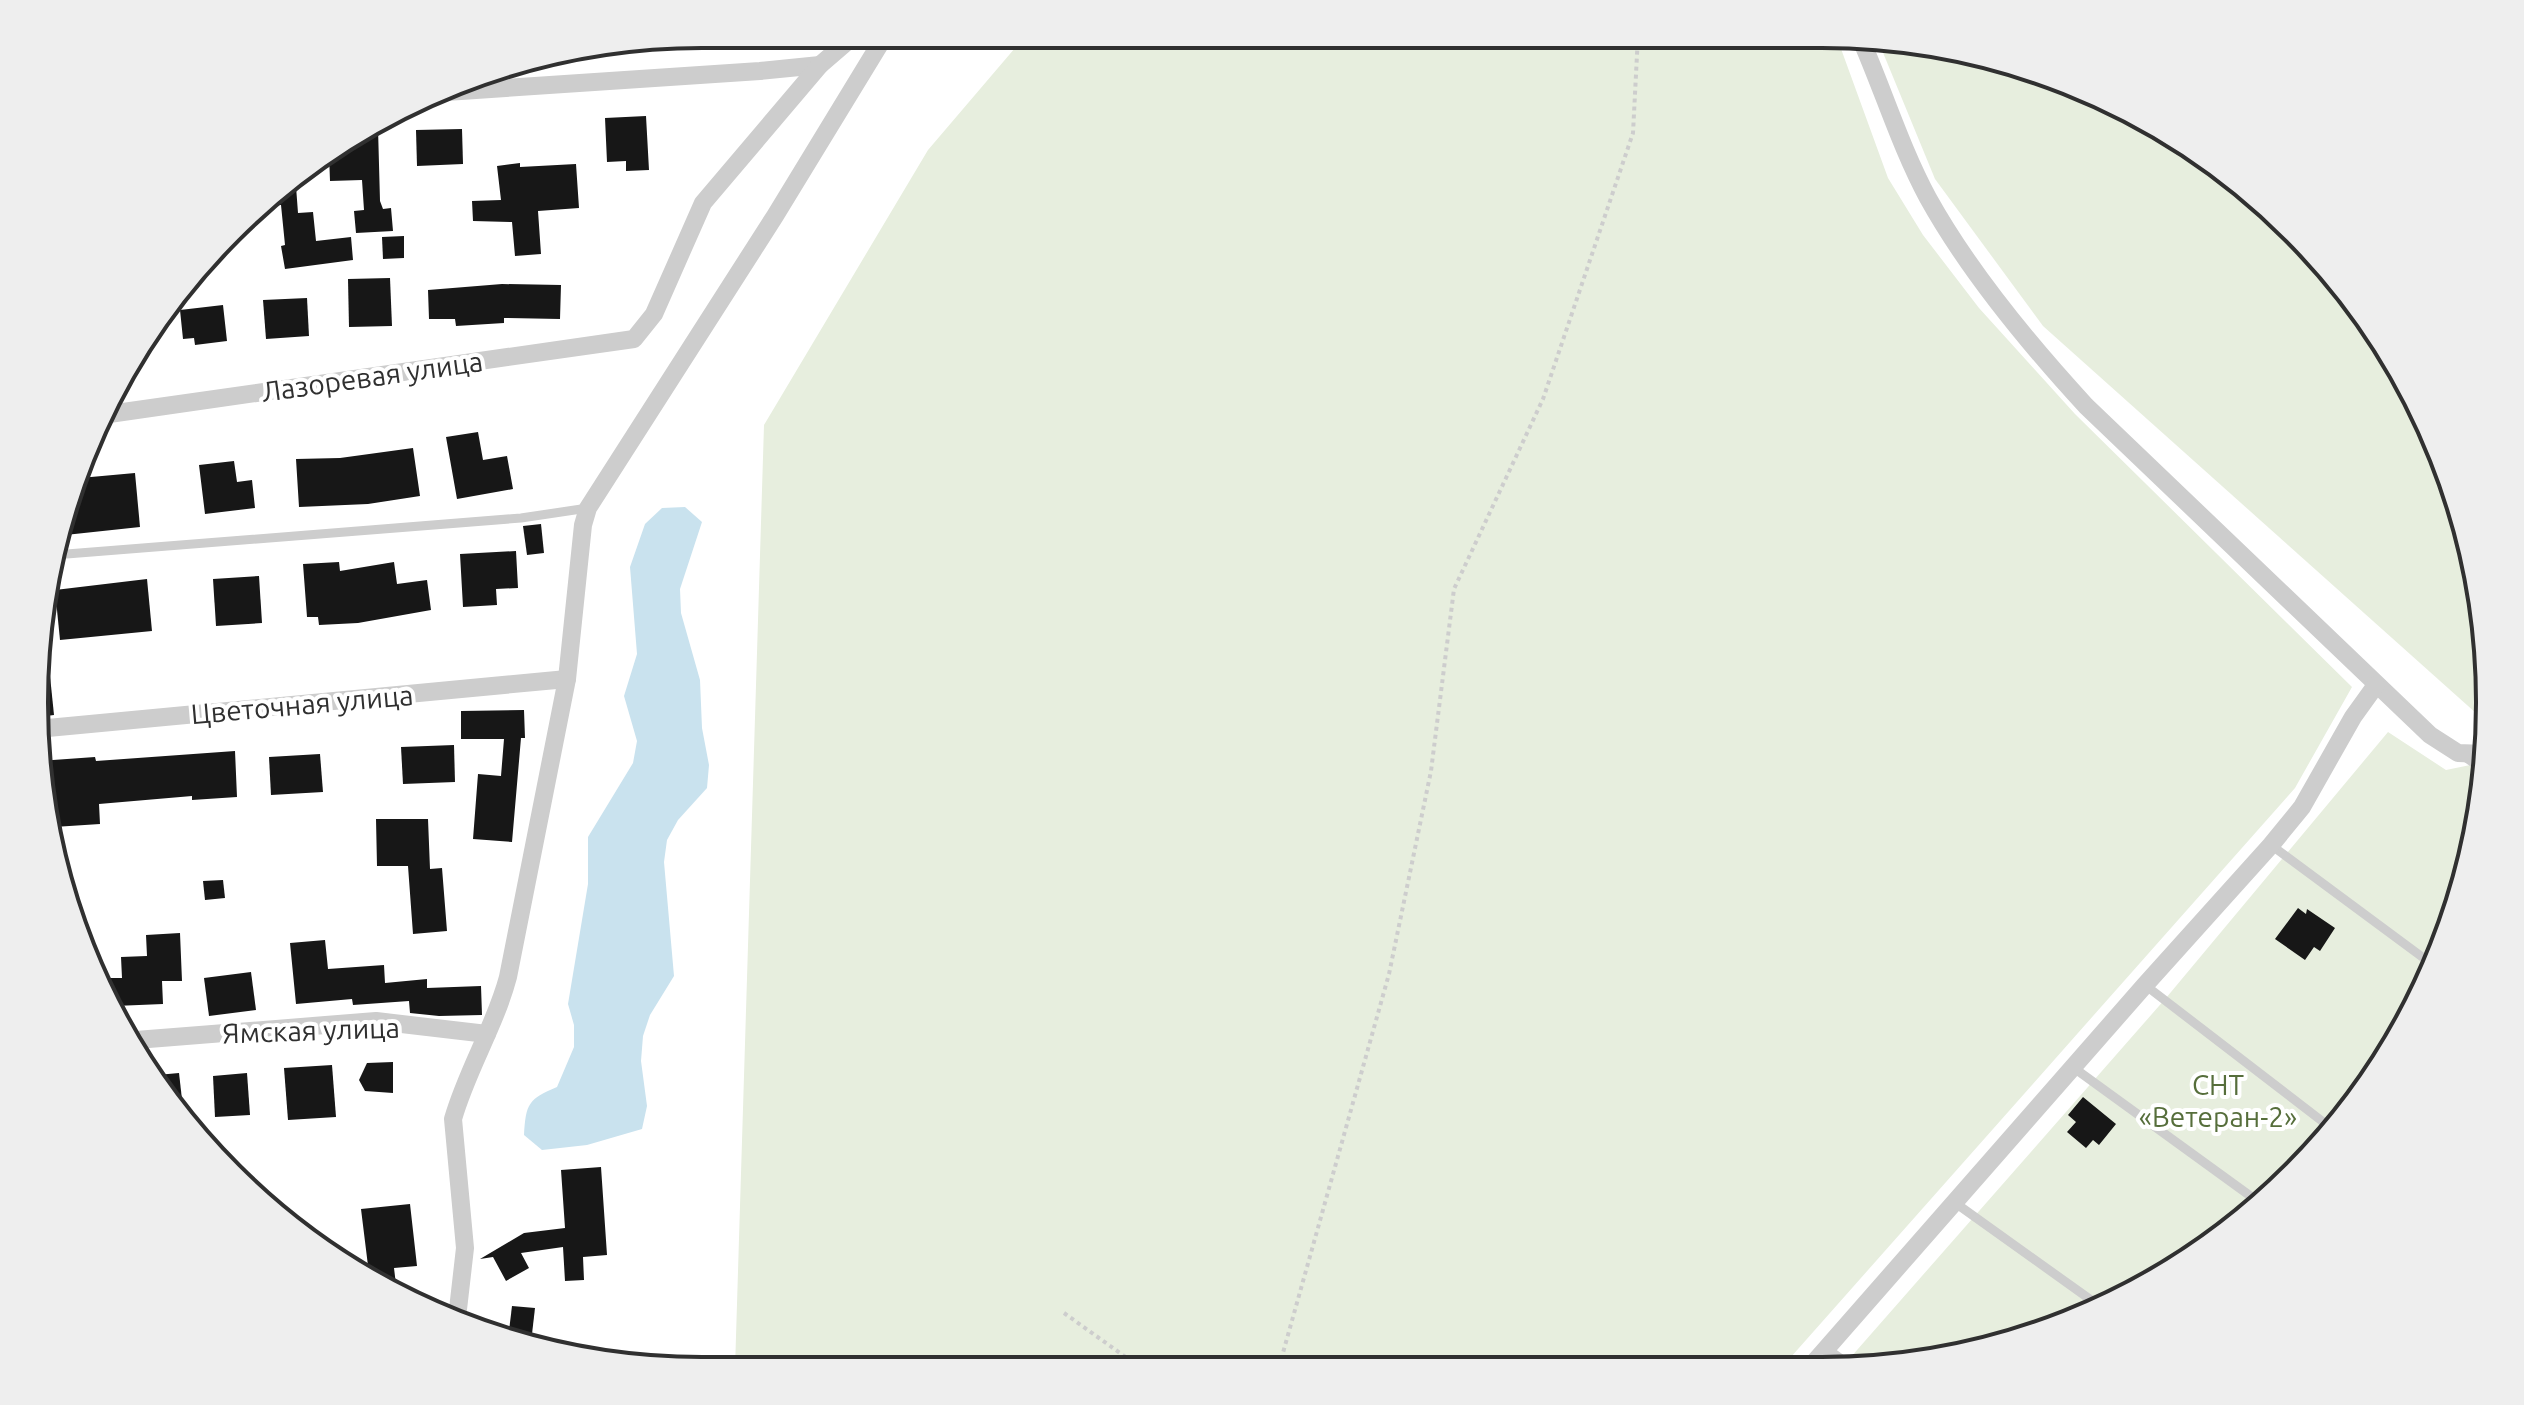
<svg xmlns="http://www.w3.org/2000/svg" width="2524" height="1405" font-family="Ubuntu,sans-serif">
<rect width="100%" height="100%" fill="#fff"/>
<g fill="#e7eede">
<polygon points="1027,34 1836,35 1888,178 1923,235 1979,308 2075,414 2352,687 2295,788 1783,1366 735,1369 764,425 928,150"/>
<polygon points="1877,38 1995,57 2156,124 2263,200 2352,296 2421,407 2467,530 2489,659 2487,712 2477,714 2043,326 1935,179"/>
<polygon points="2388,732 2446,770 2485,762 2484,790 2454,918 2400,1037 2295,1175 2193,1259 2037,1335 1908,1365 1843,1366 2166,998"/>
</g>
<path fill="#c9e2ee" d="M 685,507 L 702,522 L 680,589 L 681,613 L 700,680 L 702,728 L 709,765 L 707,788 L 678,820 L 667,840 L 664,862 L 674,976 L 650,1015 L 643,1036 L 641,1061 L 647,1106 L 642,1129 L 587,1145 L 542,1150 L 524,1135 C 526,1104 528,1099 557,1087 L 574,1047 L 574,1025 L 568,1004 L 588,884 L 588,837 L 633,763 L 637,741 L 624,696 L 637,654 L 630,567 L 645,524 L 662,508 Z"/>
<g fill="#171717">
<polygon points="646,116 649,170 626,171 626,161 607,162 605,118"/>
<polygon points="378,128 380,201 383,209 391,208 393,231 356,233 354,211 364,210 362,180 330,181 329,154"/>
<polygon points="462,129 463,164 417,166 416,130"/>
<polygon points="520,163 520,167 576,164 579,208 538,211 541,254 515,256 512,222 473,221 472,201 501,200 497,166"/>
<polygon points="295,173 298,213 313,212 316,241 351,237 353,260 285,269 281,246 285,245 281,205 264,206"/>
<polygon points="404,236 404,258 383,259 382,237"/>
<polygon points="390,278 392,326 349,327 348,279"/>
<polygon points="502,284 561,285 560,319 504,318 504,323 456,326 455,319 429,319 428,290"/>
<polygon points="307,298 309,336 266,339 263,300"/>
<polygon points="223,305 227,341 195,345 194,338 183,339 180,310"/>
<polygon points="478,432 483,460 507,456 513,489 457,499 446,437"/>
<polygon points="413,448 420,496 368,504 299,507 296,459 340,458"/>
<polygon points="234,461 237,482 252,480 255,508 205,514 199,465"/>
<polygon points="135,473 140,527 56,536 57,529 80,478"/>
<polygon points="541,524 544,553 527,555 523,526"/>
<polygon points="516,551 518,588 496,589 497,605 463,607 460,554"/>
<polygon points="339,562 340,571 394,562 397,584 427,580 431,610 358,623 319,625 318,617 307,617 303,564"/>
<polygon points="259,576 262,623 216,626 213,579"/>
<polygon points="147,579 152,631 60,640 55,590"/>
<polygon points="42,676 50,676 54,715 38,717"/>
<polygon points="524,710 525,738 521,738 512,842 473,839 478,774 501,776 504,739 461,739 461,711"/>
<polygon points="454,745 455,782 403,784 401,747"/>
<polygon points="235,751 237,797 192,800 192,796 99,804 100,824 54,827 39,761 95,757 96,761"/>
<polygon points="320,754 323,792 271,795 269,757"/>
<polygon points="376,819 428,819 430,869 442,868 447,931 413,934 408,866 377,866"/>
<polygon points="223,880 225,898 205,900 203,881"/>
<polygon points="2298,908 2306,914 2307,909 2335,928 2320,951 2314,947 2305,960 2275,939"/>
<polygon points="180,933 182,981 162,981 163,1004 115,1006 108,995 107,978 122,978 121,957 147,956 146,935"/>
<polygon points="325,940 328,969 384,965 385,983 427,979 427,988 481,986 482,1015 439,1016 410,1013 409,1001 353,1005 352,999 296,1004 290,943"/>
<polygon points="251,972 256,1010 209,1016 204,978"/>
<polygon points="393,1062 393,1093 365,1091 359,1080 367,1063"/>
<polygon points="332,1065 336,1117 288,1120 284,1068"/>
<polygon points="179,1073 184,1117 157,1075"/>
<polygon points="247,1073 250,1115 215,1117 213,1076"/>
<polygon points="2083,1097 2116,1124 2099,1145 2093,1140 2086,1148 2067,1132 2076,1122 2068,1115"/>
<polygon points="601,1167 607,1255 583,1257 584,1280 565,1281 563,1247 521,1253 529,1268 506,1281 493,1257 480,1259 524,1233 565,1228 561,1170"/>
<polygon points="410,1204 417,1266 394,1268 397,1293 370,1282 361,1209"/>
<polygon points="512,1306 535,1308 532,1334 509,1331"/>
</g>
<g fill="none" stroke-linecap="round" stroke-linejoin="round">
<g stroke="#cdcdcd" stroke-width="4" stroke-dasharray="4 4" stroke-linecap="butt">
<polyline points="1064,1313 1141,1368"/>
<polyline points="1279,1367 1389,974 1431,771 1454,589 1543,399 1633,133 1638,35"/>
</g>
<g stroke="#cdcdcd" stroke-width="9">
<polyline points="54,555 521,518 588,508"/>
<polyline points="2465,757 2485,771"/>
<polyline points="2271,845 2433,965"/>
<polyline points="2145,985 2331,1128"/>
<polyline points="2074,1068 2260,1203"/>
<polyline points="1954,1202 2098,1305"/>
<polyline points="1826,1348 1851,1366"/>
</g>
<g stroke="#cdcdcd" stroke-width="18">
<path d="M 1859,35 C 1883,89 1900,146 1928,198 C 1969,272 2029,344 2086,406 L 2430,735 L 2458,753 L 2485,754"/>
<polyline points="446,92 760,71 820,65"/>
<polyline points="109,414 634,339 654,314 703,203 820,65 856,34"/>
<polyline points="37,729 567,679"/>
<polyline points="136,1040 376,1021 487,1034"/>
<path d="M 457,1318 L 465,1248 L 453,1119 C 467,1070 495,1026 508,977 L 567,679 L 583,525 L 588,508 L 775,216 L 886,34"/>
<polyline points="1811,1366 2145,985 2271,845 2302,807 2353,717 2376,685"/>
</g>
</g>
<g text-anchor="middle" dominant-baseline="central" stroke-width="8" stroke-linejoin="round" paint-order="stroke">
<g font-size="28" fill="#303030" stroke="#fff">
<text transform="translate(372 376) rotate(-8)">Лазоревая улица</text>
<text transform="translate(302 704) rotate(-5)">Цветочная улица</text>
<text transform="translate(311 1030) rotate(-2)">Ямская улица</text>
</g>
<g font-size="28" fill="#566e3b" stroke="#fff">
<text x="2218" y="1084">СНТ<tspan x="2218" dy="32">«Ветеран-2»</tspan></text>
</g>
</g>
<path d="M0 0H2524V1405H0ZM702 48H1822A654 654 0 0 1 2476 702V703A654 654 0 0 1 1822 1357H702A654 654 0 0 1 48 703V702A654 654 0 0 1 702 48Z" fill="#eee" fill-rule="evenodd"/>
<path fill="none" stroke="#303030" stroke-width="4" d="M702 48H1822A654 654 0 0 1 2476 702V703A654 654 0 0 1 1822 1357H702A654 654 0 0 1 48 703V702A654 654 0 0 1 702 48Z"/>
</svg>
